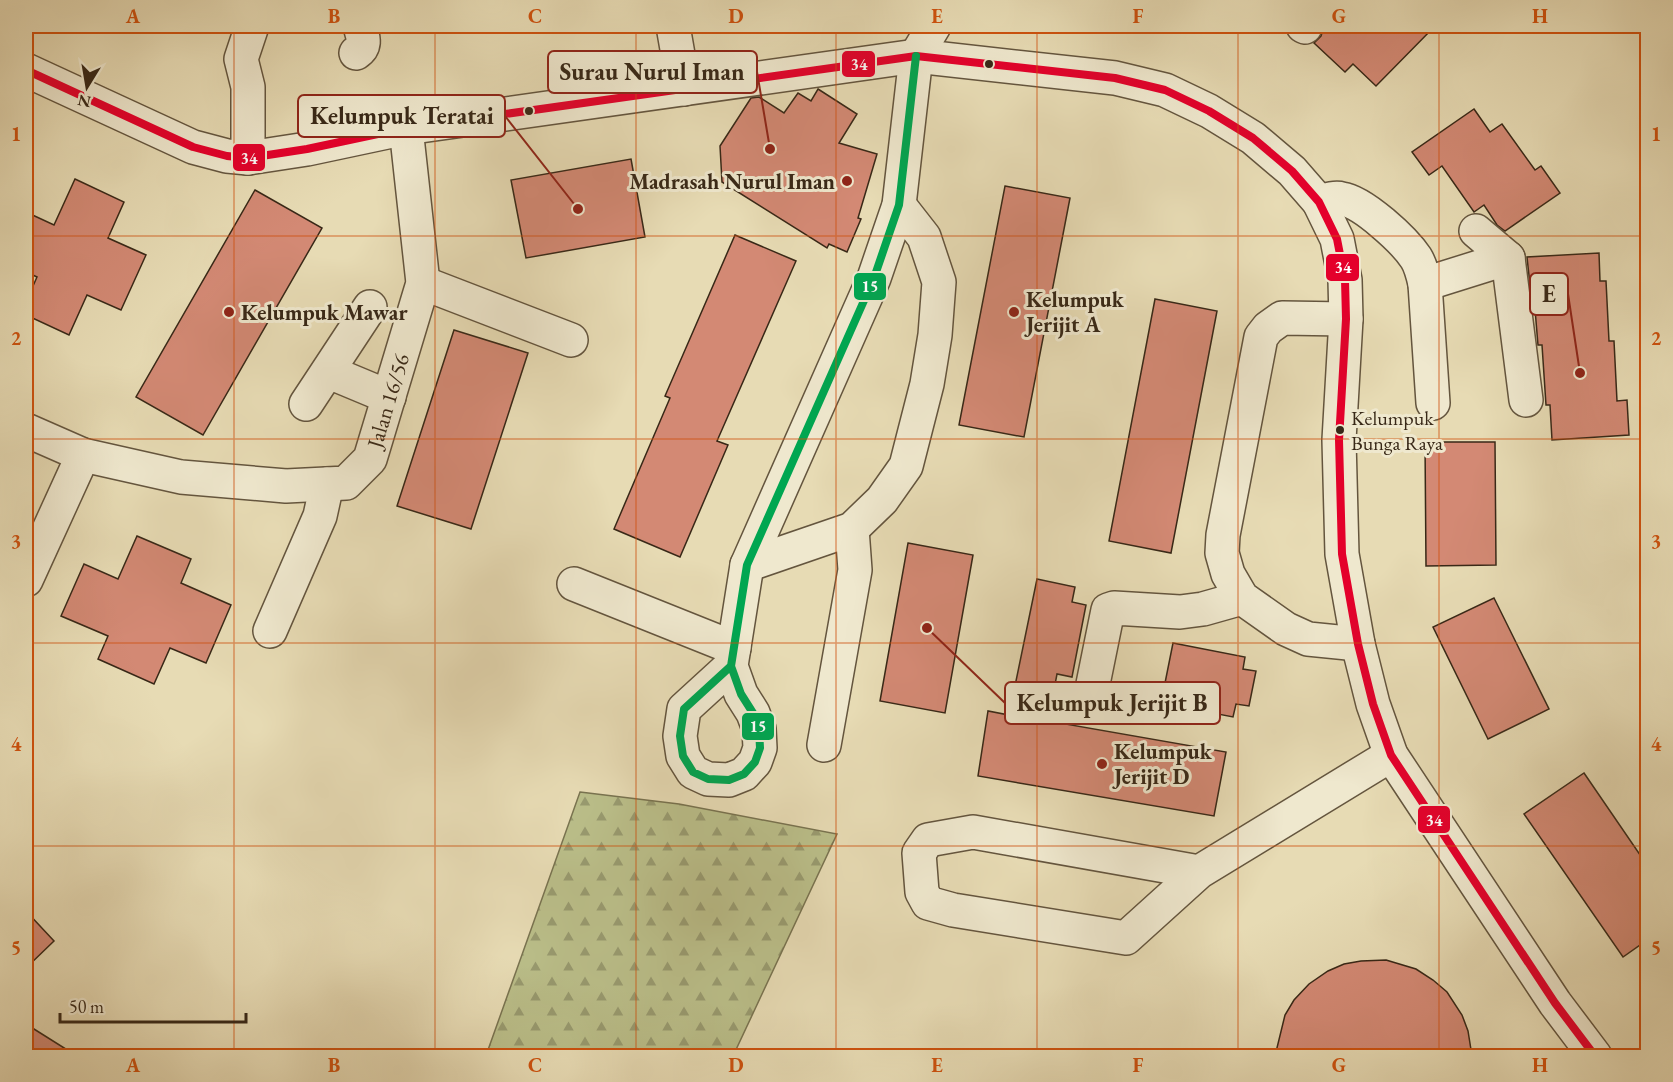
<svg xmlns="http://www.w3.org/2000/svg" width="1673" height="1082" font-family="'EB Garamond',serif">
<defs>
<pattern id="forest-firs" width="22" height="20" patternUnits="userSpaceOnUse" patternTransform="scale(1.5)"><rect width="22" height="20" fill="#babe89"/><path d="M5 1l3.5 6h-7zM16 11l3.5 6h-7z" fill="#989a6f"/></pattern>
</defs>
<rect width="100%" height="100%" fill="#e7dbb4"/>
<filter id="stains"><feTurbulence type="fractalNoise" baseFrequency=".00333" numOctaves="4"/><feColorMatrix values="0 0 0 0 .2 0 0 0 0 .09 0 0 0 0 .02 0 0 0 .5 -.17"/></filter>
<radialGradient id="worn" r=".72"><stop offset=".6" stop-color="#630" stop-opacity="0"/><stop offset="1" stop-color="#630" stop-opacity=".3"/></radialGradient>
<polygon fill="url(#forest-firs)" stroke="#797350" stroke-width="1.5" points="580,792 679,804 837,834 733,1056 487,1056 488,1050"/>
<g fill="#d38974" stroke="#382817" stroke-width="1.5">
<polygon points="1324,26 1435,26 1376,86 1353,64 1345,72 1314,43 1321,36"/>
<polygon points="818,89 857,114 839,143 877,154 858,218 861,219 847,252 829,244 827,248 722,182 720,146 751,98 759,97 784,113 798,93 811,101"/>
<polygon points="1474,109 1490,132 1502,124 1535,170 1541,166 1560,193 1505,231 1497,225 1484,205 1474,212 1442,166 1429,175 1412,152"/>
<polygon points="631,159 645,237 526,258 511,180"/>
<polygon points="75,179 124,202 108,238 146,255 121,310 87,295 69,335 26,315 26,302 37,277 26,272 26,212 54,225"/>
<polygon points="1005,186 1070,198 1024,437 959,425"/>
<polygon points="255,190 322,228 203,435 136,397"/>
<polygon points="735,235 796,261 717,441 728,445 680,557 614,529 670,398 665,396"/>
<polygon points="1599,253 1600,281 1606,281 1609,341 1614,341 1617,401 1627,400 1629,435 1552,440 1550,405 1546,405 1542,345 1538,345 1533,285 1530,285 1527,257"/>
<polygon points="1155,299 1217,311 1171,553 1109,541"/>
<polygon points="454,330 528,353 471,529 397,506"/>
<polygon points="1425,442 1495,442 1496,565 1426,566"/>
<polygon points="137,536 191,559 181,583 231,605 206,663 170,648 154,684 98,659 108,636 61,616 84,564 118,579"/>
<polygon points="908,543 973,555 945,713 880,701"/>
<polygon points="1037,579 1075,587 1072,602 1086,605 1072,677 1057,674 1048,721 1226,752 1214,816 978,776 988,711 1009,715"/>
<polygon points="1494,598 1549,709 1488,739 1433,627"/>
<polygon points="1173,643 1245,657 1243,669 1256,671 1249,706 1236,704 1233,717 1161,703"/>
<polygon points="1584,773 1647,865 1647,940 1623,957 1524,814"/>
<polygon points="26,911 54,941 26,968"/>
<polygon points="1386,960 1416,969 1433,980 1447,992 1462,1015 1468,1031 1472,1056 1275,1056 1285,1015 1294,1000 1309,984 1328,971 1344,964 1361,961"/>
<polygon points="26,1024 77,1056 26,1056"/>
</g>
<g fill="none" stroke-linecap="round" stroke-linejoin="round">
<defs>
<g id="minor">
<polyline points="673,26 684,89"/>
<polyline points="1303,26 1305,27"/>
<path d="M 356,53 C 367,46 363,37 360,26"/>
<polyline points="26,70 193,147 227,156 248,158 307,149 406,128 916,56 1115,78 1165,90 1209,111 1253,138 1292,171 1319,202 1337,239 1345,280 1346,319 1339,440 1342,554 1358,644 1373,704 1391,755 1555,1003 1595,1056"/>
<polyline points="248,158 248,87 241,59 252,26"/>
<path d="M 1319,202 C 1326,200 1335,197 1342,199 C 1363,202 1404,240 1416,258 C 1421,266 1423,275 1425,284 L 1433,403"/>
<polyline points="1508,258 1526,400"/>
<polyline points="423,283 571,340"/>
<polyline points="1425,284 1508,258 1476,231"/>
<polyline points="1346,319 1282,318 1268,328 1261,337 1223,535 1222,553 1228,574 1242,598 1286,629 1308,639 1358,644"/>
<polyline points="329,372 389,397"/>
<polyline points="306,404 370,307"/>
<path id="s1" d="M 26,430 L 83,455 L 181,477 L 286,486 L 346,483 L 370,459 L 423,283 L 406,128"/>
<polyline points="747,565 852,529 882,500 906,466 927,384 935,335 939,282 924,237 899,205"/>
<polyline points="26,580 83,455"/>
<polyline points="574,584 734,648"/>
<polyline points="270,631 320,516 327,484"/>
<polyline points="731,666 684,709 680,736 683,756 693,772 708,779 729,780 744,774 755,762 760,748 759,729 753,713 741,694 731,666 747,565 874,278 899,205 916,56 934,26"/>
<polyline points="1093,684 1108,610 1114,608 1180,612 1203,609 1242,598"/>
<polyline points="824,745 855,570 852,529"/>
<polyline points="1199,872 1126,938 953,910 928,903 922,892 919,853 928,840 973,832 1199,872 1391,755"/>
</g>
</defs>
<use href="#minor" stroke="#64553e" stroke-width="36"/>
<use href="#minor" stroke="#efe8ce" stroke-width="33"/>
<defs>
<polyline id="bus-1" points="26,70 193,147 227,156 248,158 307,149 406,128 916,56 1115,78 1165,90 1209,111 1253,138 1292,171 1319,202 1337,239 1345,280 1346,319 1339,440 1342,554 1358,644 1373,704 1391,755 1555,1003 1595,1056"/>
<polyline id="bus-2" points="731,666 684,709 680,736 683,756 693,772 708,779 729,780 744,774 755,762 760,748 759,729 753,713 741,694 731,666 747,565 874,278 899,205 916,56"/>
</defs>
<use href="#bus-1" stroke="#efe8ce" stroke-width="12"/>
<use href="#bus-2" stroke="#efe8ce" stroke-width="12"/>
<use href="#bus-1" stroke="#e4002b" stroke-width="8"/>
<use href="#bus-2" stroke="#00a651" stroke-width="8"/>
</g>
<path fill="none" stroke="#ce520e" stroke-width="1.5" stroke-opacity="0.55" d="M 234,26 L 234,1056M 435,26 L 435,1056M 636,26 L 636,1056M 836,26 L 836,1056M 1037,26 L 1037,1056M 1238,26 L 1238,1056M 1439,26 L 1439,1056M 26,236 L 1648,236M 26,439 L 1648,439M 26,643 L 1648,643M 26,846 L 1648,846"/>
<g fill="#382817" stroke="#efe8ce" stroke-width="2">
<circle cx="989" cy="64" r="5"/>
<circle cx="529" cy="111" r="5"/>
<circle cx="1340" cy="430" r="5"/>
</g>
<g fill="#8f2418" stroke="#efe8ce" stroke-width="2">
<circle cx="847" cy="181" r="6"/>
<circle cx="229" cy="312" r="6"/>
<circle cx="1014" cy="312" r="6"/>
<circle cx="1102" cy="764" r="6"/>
</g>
<g text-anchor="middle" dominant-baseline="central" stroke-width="6" stroke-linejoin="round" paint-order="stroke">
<g font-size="20" fill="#382817" stroke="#efe8ce" text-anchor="start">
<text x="1351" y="418">Kelumpuk<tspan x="1351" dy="25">Bunga Raya</tspan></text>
</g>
<g font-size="22" font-weight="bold" fill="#382817" stroke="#efe8ce" text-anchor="start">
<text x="835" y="181" text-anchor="end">Madrasah Nurul Iman</text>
<text x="1026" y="299">Kelumpuk<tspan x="1026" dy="25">Jerijit A</tspan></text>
<text x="241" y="312">Kelumpuk Mawar</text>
<text x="1114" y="751">Kelumpuk<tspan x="1114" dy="25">Jerijit D</tspan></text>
</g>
<g font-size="22" fill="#382817" stroke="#efe8ce">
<text stroke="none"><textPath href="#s1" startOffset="423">Jalan 16/56</textPath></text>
</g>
</g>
<path fill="none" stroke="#8f2418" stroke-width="2" d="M770 149L757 72M578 209L505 116M1580 373L1568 294M927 628L1005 703"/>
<g fill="#8f2418" stroke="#efe8ce" stroke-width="2">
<circle cx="770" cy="149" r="6"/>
<circle cx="578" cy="209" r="6"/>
<circle cx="1580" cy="373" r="6"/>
<circle cx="927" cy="628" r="6"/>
</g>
<g fill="#efe8ce" stroke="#8f2418" stroke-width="2">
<rect x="548" y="51" width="209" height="42" rx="6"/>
<rect x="298" y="95" width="207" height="42" rx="6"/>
<rect x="1530" y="273" width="38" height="42" rx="6"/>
<rect x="1005" y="682" width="215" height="42" rx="6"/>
</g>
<g font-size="24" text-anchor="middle" font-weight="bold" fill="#382817">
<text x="652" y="80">Surau Nurul Iman</text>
<text x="402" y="124">Kelumpuk Teratai</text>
<text x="1549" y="302">E</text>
<text x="1112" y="711">Kelumpuk Jerijit B</text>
</g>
<g stroke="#efe8ce" stroke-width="2">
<rect x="841" y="50" width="35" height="28" rx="6" fill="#e4002b"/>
<rect x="232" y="143" width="34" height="29" rx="6" fill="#e4002b"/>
<rect x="1325" y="253" width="35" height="29" rx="6" fill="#e4002b"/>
<rect x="853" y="272" width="34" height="29" rx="6" fill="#00a651"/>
<rect x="741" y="712" width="34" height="29" rx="6" fill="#00a651"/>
<rect x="1417" y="805" width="34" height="29" rx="6" fill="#e4002b"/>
</g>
<g font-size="16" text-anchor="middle" font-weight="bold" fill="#fff">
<text x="859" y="70">34</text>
<text x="249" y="164">34</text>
<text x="1343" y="273">34</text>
<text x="870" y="292">15</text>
<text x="758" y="732">15</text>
<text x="1434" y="826">34</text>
</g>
<rect width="1673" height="1082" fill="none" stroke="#e7dbb4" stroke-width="66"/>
<g transform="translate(87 87) rotate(191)" stroke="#efe8ce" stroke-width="4.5" paint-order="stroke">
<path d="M0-4.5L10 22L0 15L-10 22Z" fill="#382817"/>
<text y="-9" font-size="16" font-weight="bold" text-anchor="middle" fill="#382817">N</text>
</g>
<path d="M60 1013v9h186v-9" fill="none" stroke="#382817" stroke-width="3"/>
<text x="69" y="1013" font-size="18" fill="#382817" stroke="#efe8ce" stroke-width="4.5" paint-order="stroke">50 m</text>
<rect x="33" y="33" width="1607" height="1016" fill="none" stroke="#ce520e" stroke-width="2"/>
<g font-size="20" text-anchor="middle" font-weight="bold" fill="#ce520e">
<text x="133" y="23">A</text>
<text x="334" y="23">B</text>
<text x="535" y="23">C</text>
<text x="736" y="23">D</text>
<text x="937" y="23">E</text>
<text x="1138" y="23">F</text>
<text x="1339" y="23">G</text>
<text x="1540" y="23">H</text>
<text x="16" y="141">1</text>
<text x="1656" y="141">1</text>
<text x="16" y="345">2</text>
<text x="1656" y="345">2</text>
<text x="16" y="548">3</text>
<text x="1656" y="548">3</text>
<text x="16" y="751">4</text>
<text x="1656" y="751">4</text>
<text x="16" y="954">5</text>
<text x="1656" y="954">5</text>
<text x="133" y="1072">A</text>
<text x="334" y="1072">B</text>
<text x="535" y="1072">C</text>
<text x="736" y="1072">D</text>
<text x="937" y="1072">E</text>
<text x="1138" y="1072">F</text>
<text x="1339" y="1072">G</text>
<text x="1540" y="1072">H</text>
</g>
<rect width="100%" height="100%" filter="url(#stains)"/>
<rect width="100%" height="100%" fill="url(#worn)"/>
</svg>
